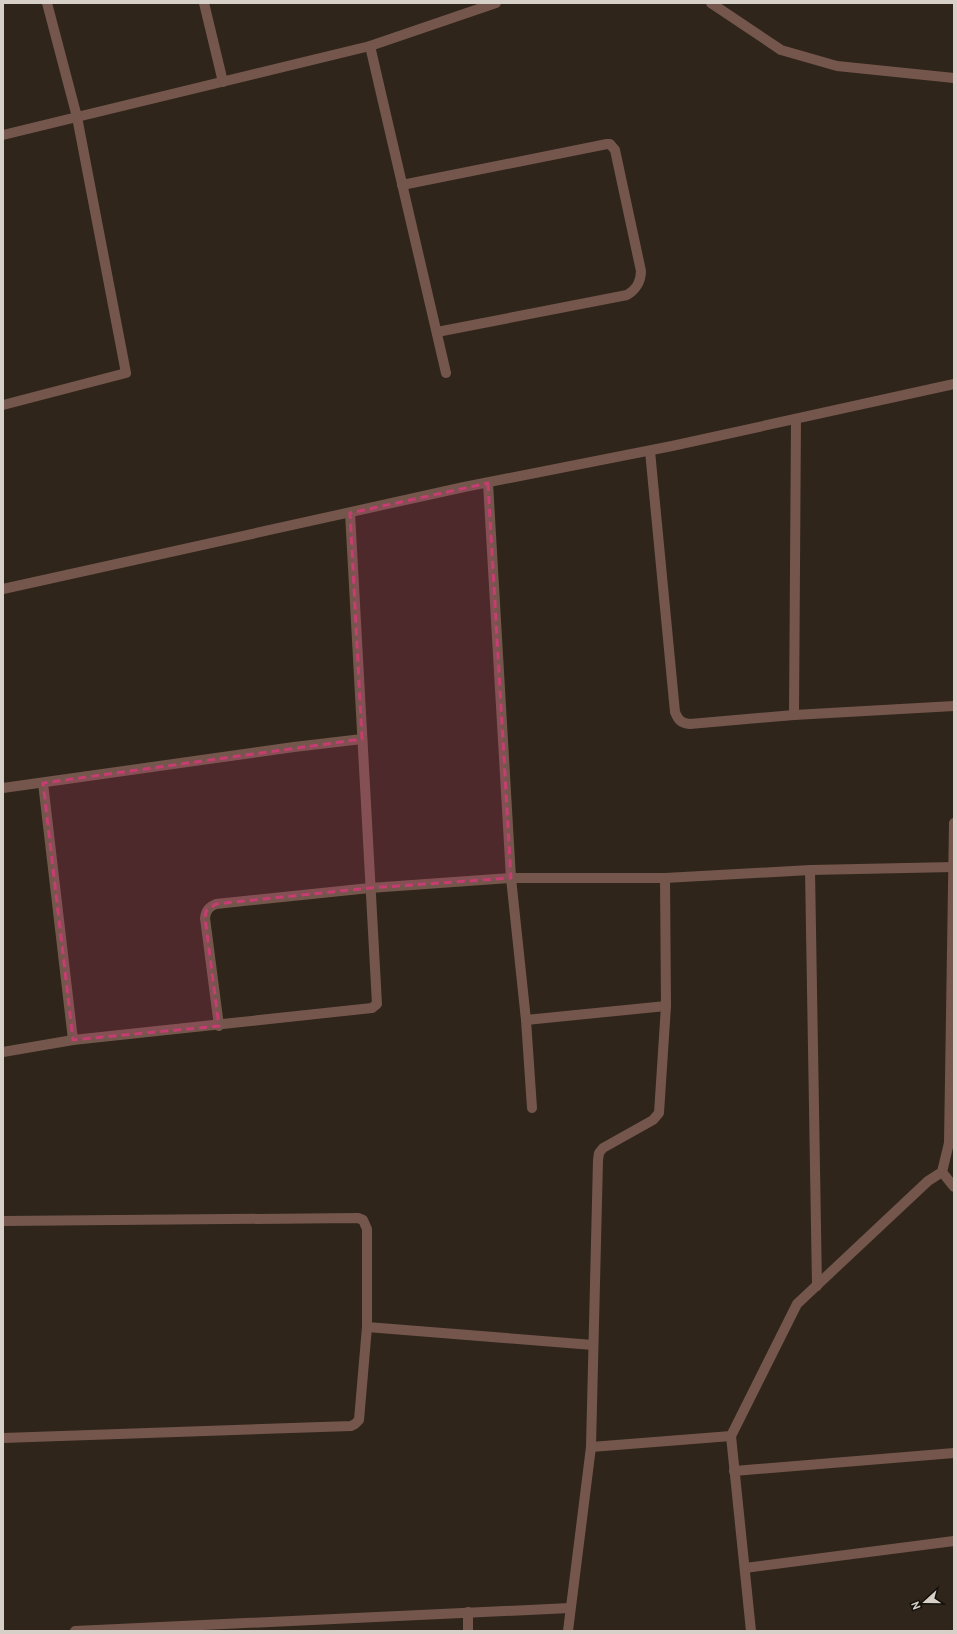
<svg xmlns="http://www.w3.org/2000/svg" width="957" height="1634" font-family="'PT Sans',sans-serif">
	<style>
		.lines { fill: none; stroke-linecap: round; stroke-linejoin: round }
		.minor { stroke: #74564c; stroke-width: 10 }
		.marked { fill: #c63d71; fill-opacity: 0.2; stroke: #c63d71; stroke-width: 3; stroke-dasharray: 8 5; stroke-linejoin: round }
	</style>
	<rect width="100%" height="100%" fill="#2f251a"/>
	<g class="lines">
		<g class="minor">
			<polyline points="47,3 77,117 370,46 496,3"/>
			<polyline points="204,3 223,82"/>
			<polyline points="711,3 781,50 837,66 954,78"/>
			<polyline points="370,46 446,373"/>
			<polyline points="3,135 77,117 126,373 3,405"/>
			<path d="M402,185L607,144H610L615,150L641,271C641,281 636,290 627,295L437,332"/>
			<path d="M650,451L675,712C678,720 681,723 690,724L794,715L954,706"/>
			<polyline points="488,483 511,878 665,878 810,870 954,867"/>
			<polyline points="3,589 464,487 672,446 954,384"/>
			<polyline points="794,715 796,419"/>
			<polyline points="43,783 73,1040"/>
			<polyline points="3,788 294,747 362,739"/>
			<polyline points="810,870 817,1286"/>
			<polyline points="526,1020 666,1006"/>
			<path d="M219,1026L205,918C206,910 209,907 216,904L370,888L511,878L526,1020L532,1108"/>
			<polyline points="3,1052 73,1040 372,1008 377,1004 350,513"/>
			<polyline points="942,1172 954,1187"/>
			<polyline points="3,1221 358,1218 363,1220 367,1229 367,1327 359,1420 355,1424 351,1426 3,1438"/>
			<polyline points="367,1327 593,1345"/>
			<polyline points="591,1447 731,1436"/>
			<polyline points="734,1471 954,1453"/>
			<polyline points="745,1568 954,1541"/>
			<polyline points="468,1612 468,1631"/>
			<polyline points="75,1631 570,1608"/>
			<polyline points="568,1631 591,1447 598,1160 599,1153 603,1148 653,1120 659,1113 666,1006 665,878"/>
			<polyline points="751,1631 731,1436 797,1304 928,1181 942,1172 949,1143 954,823"/>
		</g>
	</g>
	<path class="marked" d="M488,483L511,878L370,888L216,904L206,911L205,918L219,1026L73,1040L43,783L362,739L350,513Z"/>
	<rect width="957" height="1634" fill="none" stroke="#d6d0c9" stroke-width="8"/>
	<g transform="translate(925 1602) rotate(249)" stroke="#130f0a" stroke-width="3" paint-order="stroke">
	<path d="M0-3L7 15L0 10L-7 15Z" fill="#d6d0c9"/>
	<text y="-6" font-size="11" font-weight="bold" text-anchor="middle" fill="#d6d0c9">N</text>
	</g>
</svg>
